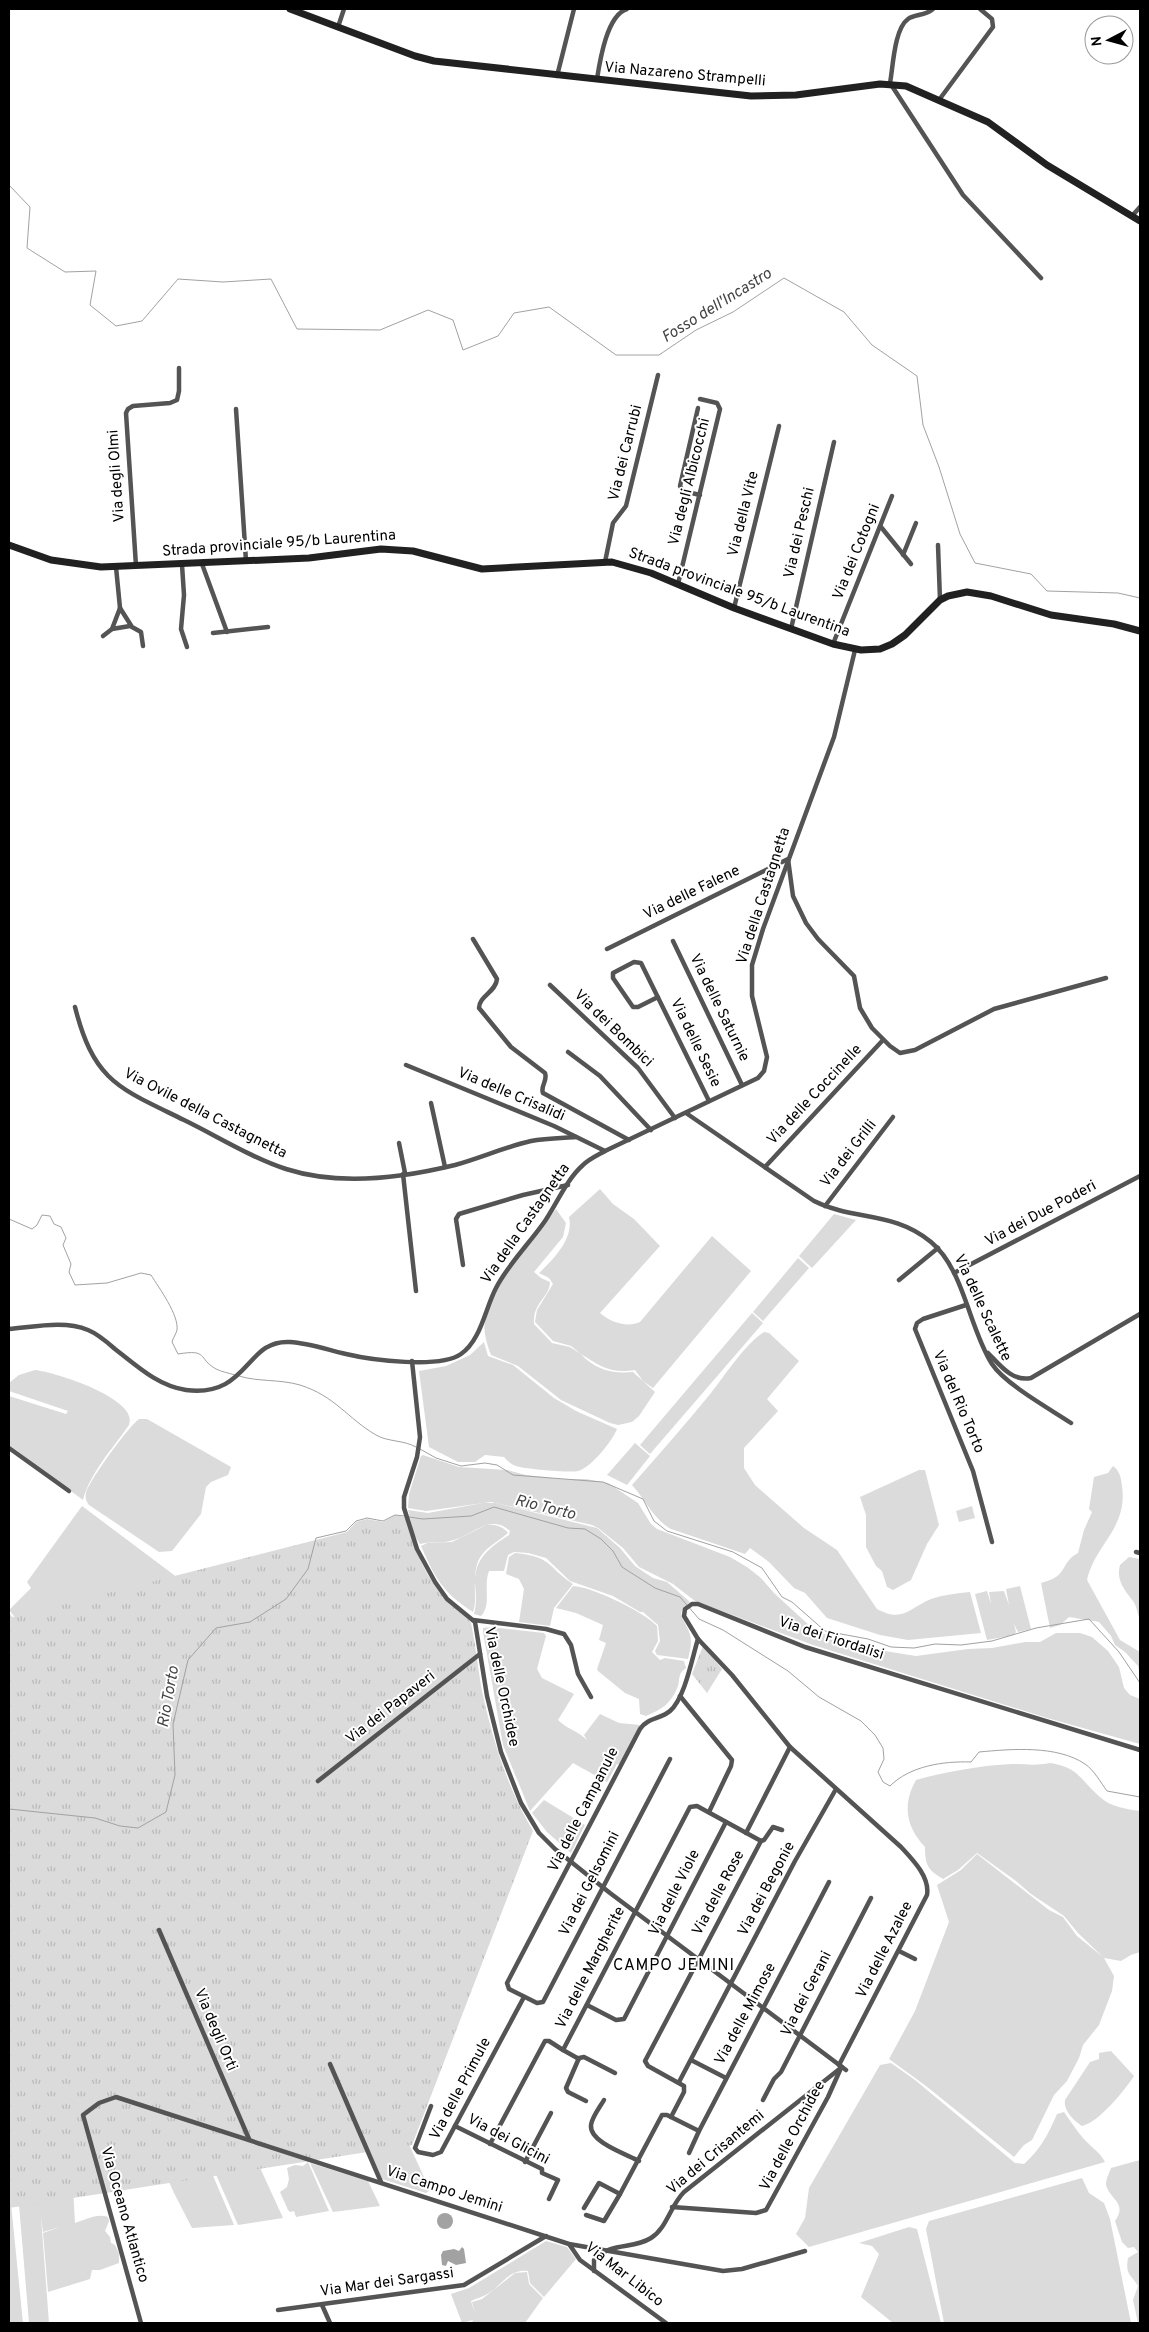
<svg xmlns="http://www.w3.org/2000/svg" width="1149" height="2332" font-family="Overpass,sans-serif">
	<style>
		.grass { fill: #dbdbdb }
		.park { fill: url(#park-tufts) }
		.water { fill: #a2a2a2 }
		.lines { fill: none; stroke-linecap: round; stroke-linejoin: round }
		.stream { stroke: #a2a2a2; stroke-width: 1 }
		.street { stroke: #545454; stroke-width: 4.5 }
		.secondary { stroke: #212121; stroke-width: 7 }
		.labels { text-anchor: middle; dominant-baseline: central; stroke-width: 4; stroke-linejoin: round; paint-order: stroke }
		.street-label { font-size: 15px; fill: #000; stroke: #fff }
		.water-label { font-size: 16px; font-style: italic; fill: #434343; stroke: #fff }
		.neighbourhood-label { font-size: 16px; letter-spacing: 1px; fill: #000; stroke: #fff }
	</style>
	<defs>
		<pattern id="park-tufts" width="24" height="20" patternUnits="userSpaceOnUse" patternTransform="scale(1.25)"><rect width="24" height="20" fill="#dbdbdb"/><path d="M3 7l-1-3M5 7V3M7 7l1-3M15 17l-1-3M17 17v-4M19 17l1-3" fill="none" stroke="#bababa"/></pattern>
	</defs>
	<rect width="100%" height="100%" fill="#fff"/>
	<g class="grass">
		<path d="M600,1189L613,1204L634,1219L660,1246L600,1313C610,1322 627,1328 640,1322L712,1236L751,1271L653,1388L643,1381L635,1370C610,1374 600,1366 581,1354C595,1370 613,1374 633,1372L655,1392L639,1416L632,1422L618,1425L610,1423L561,1400L518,1366L491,1355C487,1344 483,1332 485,1321C491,1284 534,1240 556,1209L566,1223L563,1237L534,1272L541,1278L550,1282C549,1299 533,1301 534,1324L552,1343L570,1347L581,1354L571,1346L553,1341L535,1322L537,1310L553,1284L549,1278L539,1273C554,1259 574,1238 569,1217Z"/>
		<polygon points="834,1214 856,1220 812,1268 799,1256"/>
		<polygon points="798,1258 809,1268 763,1321 753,1312"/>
		<polygon points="752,1313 763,1323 650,1454 640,1445"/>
		<path d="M764,1332L769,1333L799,1361L767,1399L778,1411L744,1448V1468L755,1485L804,1528L837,1550L877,1609C903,1623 909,1608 931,1599C943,1595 957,1593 970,1592L981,1633L908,1640L880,1635L827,1618L805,1593L794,1588L769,1562L750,1548L745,1554L671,1529C654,1520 645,1499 632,1485C659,1454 686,1424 711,1393C726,1374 745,1344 764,1332Z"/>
		<path d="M484,1342L488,1356L513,1365L554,1398L576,1411L617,1429C613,1440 591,1468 578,1471C570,1473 524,1469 516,1466C510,1464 508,1461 504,1457L485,1455L475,1462H458L429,1447L419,1371L446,1366L470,1355Z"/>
		<path d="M35,1370C55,1372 140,1399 129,1425C113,1448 90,1473 83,1500L9,1445V1396L66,1414L68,1411L9,1391V1383L19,1375Z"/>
		<path d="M139,1419H147L231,1467L228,1475L211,1482L206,1487L201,1514L172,1551L159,1552L89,1505C86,1501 85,1498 86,1493C89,1481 128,1427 139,1419Z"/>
		<polygon points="635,1443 650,1456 627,1485 607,1475"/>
		<polygon points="423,1455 459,1467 507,1470 526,1475 561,1479 586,1479 608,1483 638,1503 651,1524 657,1529 730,1557 747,1567 761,1578 774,1593 810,1626 828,1636 856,1643 872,1649 916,1656 968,1649 992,1648 1025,1642 1040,1642 1056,1633 1080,1633 1092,1637 1108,1651 1119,1667 1124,1688 1130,1695 1140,1699 1140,1744 1047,1718 813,1645 695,1601 673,1584 639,1567 623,1548 598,1528 592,1525 491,1502 426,1511 408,1508 409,1494 421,1456"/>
		<path d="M1113,1466C1120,1471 1121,1478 1122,1486C1128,1529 1095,1544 1087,1580L1120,1640L1140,1652V1676L1138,1666L1125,1652L1115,1645L1111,1636L1099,1622L1069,1617L1060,1625L1050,1628L1041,1583C1070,1576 1059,1563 1078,1553L1084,1530L1092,1512L1089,1509L1094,1477L1108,1473Z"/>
		<polygon points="919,1470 925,1470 939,1525 927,1544 911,1580 893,1590 887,1587 882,1571 876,1566 866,1547 866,1515 860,1497"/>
		<path d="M483,1503H496L597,1528L620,1548L635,1566L653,1578L667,1582L690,1602C674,1614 684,1618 689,1632C693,1640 690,1651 688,1659L657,1655L655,1651L660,1641L658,1625L643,1612H640L613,1596L570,1581L546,1558L528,1553L514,1552L508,1555L504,1571H489C483,1586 492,1604 481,1616L474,1614C477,1602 476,1595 475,1583C474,1559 490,1547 509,1535L510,1531C489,1512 472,1537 450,1541C440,1544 430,1541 420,1544L414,1535L408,1510L428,1513Z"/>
		<polygon points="82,1506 182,1581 88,1708 73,1688 71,1691 58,1687 9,1689 9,1613 73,1688 9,1610 31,1588 27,1582"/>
		<polygon points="972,1506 975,1518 959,1522 956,1511"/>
		<path d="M486,1525C494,1524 503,1526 508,1533C489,1549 475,1551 475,1581C474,1592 477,1600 473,1612C443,1593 435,1578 421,1546L427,1543L452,1542Z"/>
		<path d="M515,1553C553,1557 546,1566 573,1584L554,1608L550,1626L519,1622L524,1589L519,1579L506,1574L509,1557Z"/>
		<path d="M1129,1557L1140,1559V1619C1137,1614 1137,1606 1133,1601C1124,1589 1116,1580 1120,1565Z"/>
		<path d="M573,1586C593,1587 644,1612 657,1626L658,1641L652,1652L660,1660L665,1658L684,1661L686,1668C678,1673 680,1678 678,1686C671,1704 662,1709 646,1716L640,1714L639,1699L625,1693L598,1671L597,1669L606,1643L599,1640L603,1625L576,1613L556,1608Z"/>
		<polygon points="1020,1586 1031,1629 1018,1632 1014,1624 1016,1632 1014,1635 987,1640 975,1594 987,1591 991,1604 989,1592 1004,1591 1009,1605 1006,1589"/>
		<path d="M491,1627L544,1633L546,1636L537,1669L542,1678L574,1694L558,1720C567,1729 578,1731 587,1740L584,1735L600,1714L619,1723L640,1725L620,1764H617L607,1782L573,1763L530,1811L503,1745L483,1632V1628Z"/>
		<path d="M1050,1763C1080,1768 1079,1779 1100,1797C1111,1807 1126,1809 1140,1811V1952L1131,1955L1121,1961L1104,1958L1114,1976L1112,1991L1099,2025L1083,2045L1079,2058L1067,2081L1054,2095L1032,2140L1024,2145L1014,2157L926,2086L889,2059L915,2011L949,1922L937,1885L961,1870L977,1854L1049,1910L1063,1917L1077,1936L1103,1957L1078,1933L1064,1916L1031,1894L1016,1881L977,1853L958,1870L943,1879C928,1870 925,1865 925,1847C906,1827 902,1805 916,1780C944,1772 983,1765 1012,1764C1025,1764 1036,1766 1050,1763Z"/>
		<polygon points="544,1800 585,1825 571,1853 547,1832 532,1813"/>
		<path d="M9,1943L73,2187L75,2223C85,2220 97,2213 108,2217L109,2221L105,2231L110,2237L111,2243L115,2245L119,2254V2263L100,2270H92L90,2279L48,2292L43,2233L60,2227L43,2232L41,2217L49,2323H29L12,2122Z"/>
		<polygon points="308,2007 370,2060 430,2190 426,2193 382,2179"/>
		<path d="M1111,2051L1134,2076C1125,2090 1098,2123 1082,2126C1074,2121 1063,2110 1065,2100L1090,2062L1099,2059V2053Z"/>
		<path d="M891,2063L915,2080L1015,2163L1024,2164C1040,2150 1049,2133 1057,2114L1064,2112C1072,2123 1079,2135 1089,2144C1095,2150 1101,2154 1105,2162L809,2247L796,2234L805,2218L809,2188L880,2065Z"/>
		<polygon points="135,2105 191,2124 234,2225 192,2228 174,2193"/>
		<polygon points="194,2124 257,2161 283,2218 238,2225"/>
		<path d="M1140,2160V2323H1138L1133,2300L1138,2286C1131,2274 1125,2275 1128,2258L1138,2252L1134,2247L1128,2248L1122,2242L1115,2221C1127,2204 1112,2200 1107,2188C1104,2182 1109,2174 1111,2168Z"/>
		<polygon points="308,2162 329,2211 296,2217 294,2211 290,2212 288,2210 280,2192 287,2187 289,2179 287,2168 295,2165 303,2166"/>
		<polygon points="310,2163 368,2181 380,2206 333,2212"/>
		<polygon points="1082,2178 1089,2193 1104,2203 1110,2219 1131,2323 944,2323 926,2229 929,2221"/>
		<polygon points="9,2184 23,2323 9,2323"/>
		<polygon points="909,2227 917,2229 941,2323 893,2323 861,2297 879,2254 872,2246 859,2243"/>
		<path d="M546,2241L567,2247L576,2259L544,2297L530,2283L528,2271C509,2269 503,2284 489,2293C483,2297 477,2298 471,2301L475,2314L472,2302L482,2299L515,2273L527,2272L529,2284L543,2298L525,2323H470L472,2322L473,2320L462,2323L451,2294L469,2288Z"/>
	</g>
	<g class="park">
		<path d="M395,1515L405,1517C414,1547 425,1577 446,1600C453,1609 465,1614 471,1623C476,1646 478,1669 482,1691C493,1741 507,1787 533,1831L412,2145L9,2208V1618L347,1532L356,1522L367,1519L383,1522Z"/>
		<polygon points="703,1646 722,1669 707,1693 692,1674"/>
	</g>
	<g class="water">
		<circle cx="445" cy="2221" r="8"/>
		<polygon points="462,2247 464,2249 466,2263 456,2265 448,2261 446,2266 442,2265 441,2255 443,2251 454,2249 459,2251"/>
	</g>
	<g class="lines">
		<g class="stream">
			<polyline points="9,185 30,207 27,248 65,272 96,271 90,305 116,326 142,321 178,279 223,282 271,279 297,329 380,330 428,310 453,320 463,350 498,336 514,313 549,307 616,355 659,355 696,330 733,312 784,278 844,312 872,345 917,376 923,425 939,467 960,534 975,563 1031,574 1047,591 1118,593 1140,598"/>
			<path d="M9,1219L32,1229L37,1225L42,1215L50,1216L54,1224L61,1227L66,1238L63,1245L71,1264L69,1272L75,1285L107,1283L141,1273L151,1275C159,1288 179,1315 177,1330C176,1334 173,1338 172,1342L178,1354C209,1349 197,1358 216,1369C222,1372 229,1373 235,1375"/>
			<path d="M239,1376C258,1382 279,1379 300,1385C335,1396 347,1418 376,1435C388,1442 404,1440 416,1447"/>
			<polyline points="420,1449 436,1458 461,1466 485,1463 497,1465 513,1475 603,1482 643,1499 654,1521 667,1531 733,1552 762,1568 782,1597 792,1602 825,1631 868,1639 891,1647 914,1648 935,1644 961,1645 992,1641 1036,1628 1089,1619 1119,1652 1140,1683"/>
			<path d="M409,1517L423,1519L471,1516L494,1507L568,1528L585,1529L601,1539L613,1551L622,1567L655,1588L680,1597L699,1619L723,1630L788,1671L819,1697L861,1721L875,1735L883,1748L884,1759L878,1772L883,1782L890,1786C910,1766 943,1761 971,1762L979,1752C1011,1749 1057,1745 1085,1764C1094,1770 1101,1783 1107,1791L1140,1797"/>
			<polyline points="9,1809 95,1818 120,1826 138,1828 166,1812 175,1775 173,1724 188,1660 216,1628 250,1622 286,1599 308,1569 316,1538 346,1531 356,1521 367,1518 383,1521 395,1515 405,1516"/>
		</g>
		<g class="street">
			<path d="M933,9C925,16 915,14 908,19C894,29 893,68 890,83L963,195L1041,278"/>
			<polyline points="338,27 344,9"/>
			<polyline points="557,76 574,9"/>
			<path d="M597,79C600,60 607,15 627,9"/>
			<polyline points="939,100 993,27 992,19 980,9"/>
			<polyline points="1132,216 1140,207"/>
			<polyline points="698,408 680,486 683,491 700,495"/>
			<polyline points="236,409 246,561"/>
			<polyline points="881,527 911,564"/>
			<polyline points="938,545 940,600"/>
			<polyline points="903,555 916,523"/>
			<polyline points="605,562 613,523 626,506 658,375"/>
			<polyline points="202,564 227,632"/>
			<polyline points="182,565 184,595 181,629 187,647"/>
			<polyline points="136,566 126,413 128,409 133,406 170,403 177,400 179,391 179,368"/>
			<polyline points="116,567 120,608"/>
			<polyline points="678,584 720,409 717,403 700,399"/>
			<polyline points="734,608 779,426"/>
			<polyline points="112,629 130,626"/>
			<polyline points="791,629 834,442"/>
			<polyline points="213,633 268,627"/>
			<polyline points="103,636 112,629 120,608 132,627 141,632 143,646"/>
			<polyline points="833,644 892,496"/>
			<path d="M473,939L497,979C496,992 479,996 479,1008L511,1047L545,1073C548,1081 540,1086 543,1093L629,1140"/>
			<polyline points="673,941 742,1085"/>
			<polyline points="607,949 788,859 793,896 806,923 818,939 854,976 860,1008 872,1028 890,1046 900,1053 915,1050 994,1009 1106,978"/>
			<polyline points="550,985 638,1068 675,1118"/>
			<polyline points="658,997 638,1007 633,1007 613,978 613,973 634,962 641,963 709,1101"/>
			<path d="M75,1007C94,1082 119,1088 184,1120C217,1136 252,1158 286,1169C339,1186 402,1178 455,1165C480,1158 505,1147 531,1141C545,1138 561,1138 576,1137"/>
			<polyline points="568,1052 600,1076 651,1130"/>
			<polyline points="406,1065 554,1126 605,1151"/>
			<polyline points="431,1103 445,1167"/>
			<path d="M686,1113L814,1201C854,1221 894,1211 931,1242C964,1269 969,1328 992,1364C1005,1384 1050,1409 1071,1423"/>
			<polyline points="399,1143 405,1173"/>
			<polyline points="765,1167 883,1040"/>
			<polyline points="403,1174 416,1291"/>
			<polyline points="825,1206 893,1117"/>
			<polyline points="463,1265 456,1219 459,1214 523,1195 568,1185"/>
			<polyline points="954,1273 1140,1176"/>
			<polyline points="899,1280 938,1248"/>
			<polyline points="966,1305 923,1319 917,1323 915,1329 973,1471 992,1542"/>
			<path d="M9,1329C34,1327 64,1320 88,1330C98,1334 107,1342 115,1349C137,1366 158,1386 186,1390C249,1398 245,1339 290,1342C309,1343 328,1350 346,1354C371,1360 440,1369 461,1354C481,1340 485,1309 496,1288C509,1263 529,1244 545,1221C557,1203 567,1179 583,1165C589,1159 598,1155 605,1151L758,1078L764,1071L767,1057L752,996V965L763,929L834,737L855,650"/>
			<path d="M988,1353C1000,1365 1012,1382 1031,1378L1140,1314"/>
			<polyline points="412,1361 420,1437 417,1457 404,1497 404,1508 417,1549 435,1582 447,1599 475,1622 487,1696 501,1752 521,1803 539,1833 555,1849 610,1893 846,2070"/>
			<polyline points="9,1448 69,1491"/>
			<polyline points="1136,1552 1140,1553"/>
			<polyline points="473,1620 546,1629 564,1634 571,1645 578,1674 591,1697"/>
			<polyline points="680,1696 732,1760 731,1766 709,1812"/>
			<path d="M670,1759L543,2002L537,2003L509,1989L507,1983L640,1729C647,1718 661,1719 670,1711C685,1698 692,1658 698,1639"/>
			<polyline points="318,1781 480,1654"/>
			<polyline points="746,1833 790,1747"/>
			<polyline points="159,1930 249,2139"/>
			<polyline points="899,1951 915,1959"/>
			<polyline points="587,2005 616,2020 624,2019 726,1822"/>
			<polyline points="563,2050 579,2059"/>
			<polyline points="691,2060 726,2078"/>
			<polyline points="330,2064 381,2182"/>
			<path d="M839,2065L927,1895C930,1877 913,1860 901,1847L790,1747L732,1675L698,1639L684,1616L685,1609L692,1604H698L805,1647L1140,1750"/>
			<polyline points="679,2082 795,1861 836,1789"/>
			<path d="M604,2100C600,2107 592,2117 591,2125C589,2142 626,2154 639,2161"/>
			<polyline points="763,2100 774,2079 781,2072 871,1898"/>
			<polyline points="586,2101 568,2092 566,2088 579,2058 584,2057 615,2073"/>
			<polyline points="431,2106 415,2148 418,2152 433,2155 441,2152 524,1997"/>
			<polyline points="671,2117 684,2092 684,2086 648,2066 645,2061 761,1841 764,1840 773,1827 782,1830"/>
			<polyline points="455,2126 542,2169 542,2173 558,2180 549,2199"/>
			<polyline points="490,2144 545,2041 549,2041 563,2050 690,1807 697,1806 761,1841"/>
			<polyline points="689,2153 699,2131"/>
			<polyline points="525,2162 551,2113"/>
			<polyline points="672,2207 756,2213 766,2210 828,2097 841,2068"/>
			<polyline points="584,2208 599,2183 620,2194 662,2115 667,2115 699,2131 829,1882"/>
			<polyline points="586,2215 604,2221 620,2194"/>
			<polyline points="569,2244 580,2260 666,2323"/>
			<path d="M594,2271V2260C612,2241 632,2250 651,2238C667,2228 670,2206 684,2192L842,2067"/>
			<polyline points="322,2305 330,2323"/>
			<polyline points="278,2310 464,2285 546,2236"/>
			<polyline points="141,2323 83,2115 99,2103 116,2097 569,2244 723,2271 742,2269 805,2251"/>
		</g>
		<g class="secondary">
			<polyline points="290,9 415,56 434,61 751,96 796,95 880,84 906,86 988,122 1047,165 1140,221"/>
			<polyline points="9,545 51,560 101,567 309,558 381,549 413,551 482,569 612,562 651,573 734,608 833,644 861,650 880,649 892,644 905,635 940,600 948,596 967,592 991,596 1051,615 1114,624 1140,631"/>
		</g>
	</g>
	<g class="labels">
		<g class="street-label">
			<text transform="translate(685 75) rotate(5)">Via Nazareno Strampelli</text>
			<text transform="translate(626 453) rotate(-76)">Via dei Carrubi</text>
			<text transform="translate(117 476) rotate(-94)">Via degli Olmi</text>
			<text transform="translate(690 482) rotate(-76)">Via degli Albicocchi</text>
			<text transform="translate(744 514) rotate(-76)">Via della Vite</text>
			<text transform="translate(800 533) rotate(-77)">Via dei Peschi</text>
			<text transform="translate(279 544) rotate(-4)">Strada provinciale 95/b Laurentina</text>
			<text transform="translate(857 552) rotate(-68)">Via dei Cotogni</text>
			<text transform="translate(739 593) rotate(20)">Strada provinciale 95/b Laurentina</text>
			<text transform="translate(692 893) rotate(-26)">Via delle Falene</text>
			<text transform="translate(764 896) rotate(-72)">Via della Castagnetta</text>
			<text transform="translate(719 1008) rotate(64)">Via delle Saturnie</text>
			<text transform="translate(613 1029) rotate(44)">Via dei Bombici</text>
			<text transform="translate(695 1043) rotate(64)">Via delle Sesie</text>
			<text transform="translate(511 1095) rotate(23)">Via delle Crisalidi</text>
			<text transform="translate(815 1095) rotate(-47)">Via delle Coccinelle</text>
			<text transform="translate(205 1114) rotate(27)">Via Ovile della Castagnetta</text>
			<text transform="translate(849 1154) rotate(-52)">Via dei Grilli</text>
			<text transform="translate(1041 1214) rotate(-28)">Via dei Due Poderi</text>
			<text transform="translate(526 1224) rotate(-55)">Via della Castagnetta</text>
			<text transform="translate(982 1308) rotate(65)">Via delle Scalette</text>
			<text transform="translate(958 1402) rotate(67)">Via del Rio Torto</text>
			<text transform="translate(831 1639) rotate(18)">Via dei Fiordalisi</text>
			<text transform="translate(501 1687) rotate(78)">Via delle Orchidee</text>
			<text transform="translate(391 1708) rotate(-38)">Via dei Papaveri</text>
			<text transform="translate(584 1810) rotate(-63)">Via delle Campanule</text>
			<text transform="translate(590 1884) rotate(-63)">Via dei Gelsomini</text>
			<text transform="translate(767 1889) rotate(-62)">Via dei Begonie</text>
			<text transform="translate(675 1893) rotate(-63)">Via delle Viole</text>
			<text transform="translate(719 1893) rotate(-62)">Via delle Rose</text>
			<text transform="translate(885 1950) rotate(-63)">Via delle Azalee</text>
			<text transform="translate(591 1968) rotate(-63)">Via delle Margherite</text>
			<text transform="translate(807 1994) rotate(-63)">Via dei Gerani</text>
			<text transform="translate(746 2014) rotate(-62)">Via delle Mimose</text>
			<text transform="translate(215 2030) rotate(67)">Via degli Orti</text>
			<text transform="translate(461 2089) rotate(-62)">Via delle Primule</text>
			<text transform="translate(793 2136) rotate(-62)">Via delle Orchidee</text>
			<text transform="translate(508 2140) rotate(28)">Via dei Glicini</text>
			<text transform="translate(716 2153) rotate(-40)">Via dei Crisantemi</text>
			<text transform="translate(444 2190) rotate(18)">Via Campo Jemini</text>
			<text transform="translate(124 2215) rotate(74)">Via Oceano Atlantico</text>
			<text transform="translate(624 2275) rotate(38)">Via Mar Libico</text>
			<text transform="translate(387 2283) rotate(-8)">Via Mar dei Sargassi</text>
		</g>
		<g class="water-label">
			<text transform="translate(717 306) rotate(-32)">Fosso dell'Incastro</text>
			<text transform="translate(545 1508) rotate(14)">Rio Torto</text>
			<text transform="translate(169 1697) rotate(-80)">Rio Torto</text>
		</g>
		<g class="neighbourhood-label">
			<text x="674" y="1966">CAMPO JEMINI</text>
		</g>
	</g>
	<rect width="1149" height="2332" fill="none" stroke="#000000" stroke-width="20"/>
	<g transform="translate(1109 40) rotate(264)"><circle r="24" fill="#ffffff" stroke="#999999"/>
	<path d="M0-4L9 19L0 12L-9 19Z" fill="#000000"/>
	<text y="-8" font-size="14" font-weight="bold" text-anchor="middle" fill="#000000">N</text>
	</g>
</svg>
